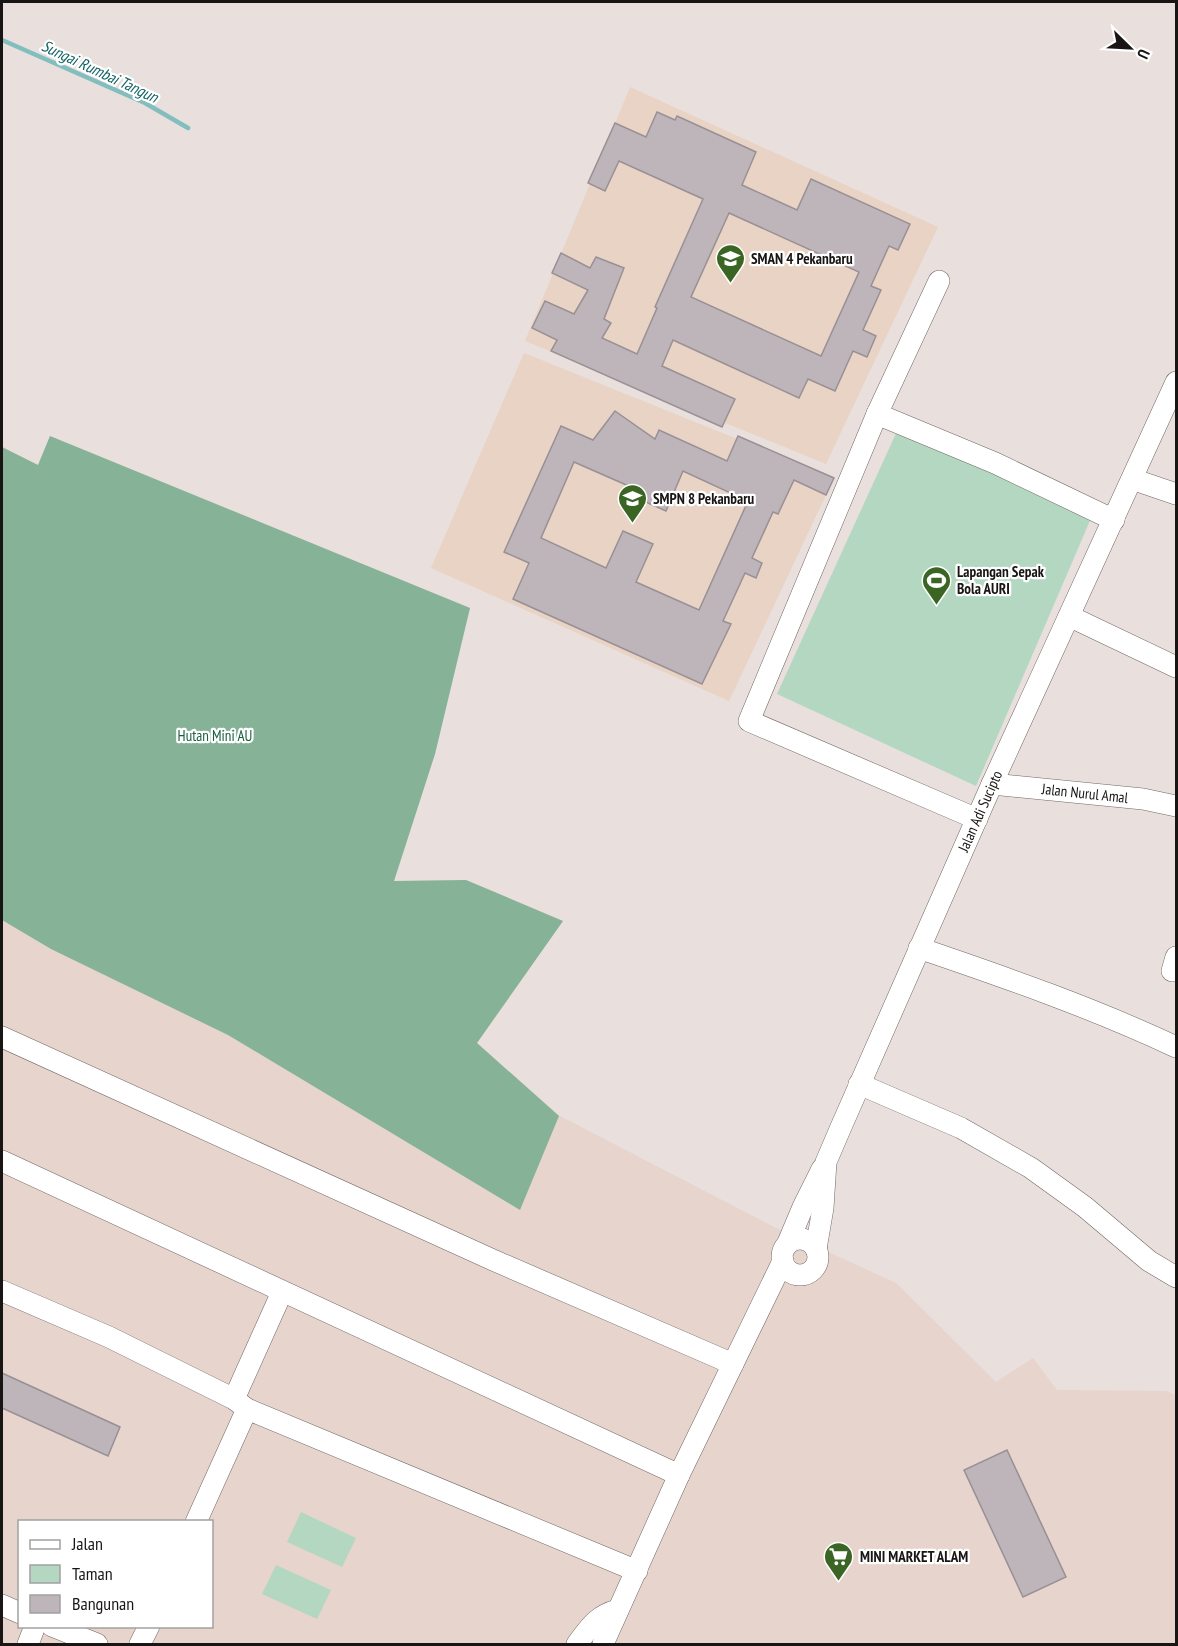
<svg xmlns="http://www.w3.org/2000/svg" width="1178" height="1646" font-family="'PT Sans Narrow',sans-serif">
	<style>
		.built { fill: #e6d4cd; fill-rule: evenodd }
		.education { fill: #e8d3c5 }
		.green { fill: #b4d7c2 }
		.forest { fill: #86b298 }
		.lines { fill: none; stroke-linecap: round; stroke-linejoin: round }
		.stream { stroke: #83bebe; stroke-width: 4.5 }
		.building { fill: #bdb5ba; stroke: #999095; stroke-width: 1.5; fill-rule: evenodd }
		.minor-casing { stroke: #706865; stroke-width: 22 }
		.minor { stroke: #fff; stroke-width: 21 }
		.labels { text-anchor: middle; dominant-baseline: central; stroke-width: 4.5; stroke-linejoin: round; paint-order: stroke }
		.poi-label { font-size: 15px; font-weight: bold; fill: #181514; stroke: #fff; text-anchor: start }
		.park-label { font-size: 15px; fill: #17613f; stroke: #fff }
		.street-label { font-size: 15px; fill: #181514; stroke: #fff }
		.water-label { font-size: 16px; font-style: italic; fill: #126364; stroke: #fff }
	</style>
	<rect width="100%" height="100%" fill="#e9dfdc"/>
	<path class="built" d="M50,436L470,608L435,754L394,881L466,880L563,921L477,1043L560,1116L778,1229L896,1283L996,1382L1033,1358L1057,1390L1167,1391L1176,1396V1644H2V447L38,465ZM20,1522H212V1626H20Z"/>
	<g class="education">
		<polygon points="630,87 938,227 826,464 525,341"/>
		<polygon points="524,353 834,478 729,701 431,568"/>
	</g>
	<g class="green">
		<polygon points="898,429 1092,516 976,786 777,694"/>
		<polygon points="301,1512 356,1538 342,1567 287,1542"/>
		<polygon points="276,1565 331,1590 317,1619 262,1594"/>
	</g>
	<polygon class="forest" points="50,436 470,608 435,754 394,881 466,880 563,921 477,1043 559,1116 520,1210 228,1035 51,949 2,920 2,447 38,465"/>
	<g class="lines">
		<polyline class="stream" points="2,40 145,103 188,128"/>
	</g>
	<g class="building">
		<path d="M657,112L675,120L677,116L756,152L742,185L797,210L811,179L910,224L898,250L889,246L871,286L881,290L863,330L876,336L867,357L853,351L835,391L808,379L799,398L673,340L662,366L735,399L722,427L551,351L557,340L532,328L545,301L574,314L588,290L552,273L561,253L590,268L596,257L624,268L604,319L611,323L602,338L637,354L657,308L655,307L703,199L619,161L605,191L588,183L615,123L646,137ZM729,213L859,272L821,356L691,297Z"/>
		<path d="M615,411L655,439L659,430L727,461L738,436L834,478L826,495L794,480L778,514L773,512L752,558L762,563L756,578L745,573L723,621L731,624L702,684L513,599L529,563L504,552L561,426L593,440ZM574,462L640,491L637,498L666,511L683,471L748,501L699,610L636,582L653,544L623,531L606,568L541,538Z"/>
		<polygon points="2,1373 120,1427 108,1456 2,1408"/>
		<polygon points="1007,1450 1066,1577 1023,1597 964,1470"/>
	</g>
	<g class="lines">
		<defs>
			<g id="minor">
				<polyline points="939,281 877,414 749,721 977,819"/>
				<polyline points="877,414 995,463 1114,520"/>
				<polyline points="1132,479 1176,494"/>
				<polyline points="1069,616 1176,667"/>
				<polyline points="992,784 1143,799 1176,806"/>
				<path d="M919,948C1007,978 1093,1008 1176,1047"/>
				<polyline points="1172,971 1176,957"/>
				<polyline points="2,1037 493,1260 733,1364"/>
				<polyline points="859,1084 961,1128 1031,1168 1085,1207 1149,1261 1176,1277"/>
				<polyline points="2,1161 679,1475"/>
				<circle cx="800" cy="1257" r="18"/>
				<polyline points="787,1245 803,1207 822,1169"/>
				<polyline points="816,1249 823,1208 826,1162 841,1127 992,784 1176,382"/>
				<polyline points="2,1291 109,1337 234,1399 247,1409 637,1571"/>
				<polyline points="234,1399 282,1292"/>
				<polyline points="196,1522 247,1409"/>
				<polyline points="2,1605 20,1613"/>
				<polyline points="52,1626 97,1644"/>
				<polyline points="28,1644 35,1626"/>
				<polyline points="140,1644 149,1626"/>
				<path d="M577,1644C589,1628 597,1615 618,1610"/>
				<polyline points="603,1644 679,1475 783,1261"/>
			</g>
		</defs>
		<use href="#minor" class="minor-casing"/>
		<use href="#minor" class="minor"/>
	</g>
	<defs>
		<symbol id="school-pin" viewBox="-11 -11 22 30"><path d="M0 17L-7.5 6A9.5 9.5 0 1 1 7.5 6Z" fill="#3a6523" stroke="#fff"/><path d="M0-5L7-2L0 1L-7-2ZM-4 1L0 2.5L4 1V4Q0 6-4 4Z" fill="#fff"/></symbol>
		<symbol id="stadium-pin" viewBox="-11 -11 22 30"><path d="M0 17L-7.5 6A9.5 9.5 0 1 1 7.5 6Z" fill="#3a6523" stroke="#fff"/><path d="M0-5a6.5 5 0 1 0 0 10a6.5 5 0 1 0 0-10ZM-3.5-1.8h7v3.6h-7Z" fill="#fff"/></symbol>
		<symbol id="supermarket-pin" viewBox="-11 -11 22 30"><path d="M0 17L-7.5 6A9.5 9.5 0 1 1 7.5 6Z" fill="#3a6523" stroke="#fff"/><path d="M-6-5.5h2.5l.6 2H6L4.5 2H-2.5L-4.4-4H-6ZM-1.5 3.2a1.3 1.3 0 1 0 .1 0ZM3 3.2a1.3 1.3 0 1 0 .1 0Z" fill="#fff"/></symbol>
	</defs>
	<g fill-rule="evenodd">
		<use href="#school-pin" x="714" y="242" width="33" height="45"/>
		<use href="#school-pin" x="616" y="482" width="33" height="45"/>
		<use href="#stadium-pin" x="920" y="564" width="33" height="45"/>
		<use href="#supermarket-pin" x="822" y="1540" width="33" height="45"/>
	</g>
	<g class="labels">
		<g class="poi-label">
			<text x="751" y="258">SMAN 4 Pekanbaru</text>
			<text x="653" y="498">SMPN 8 Pekanbaru</text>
			<text x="957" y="571">Lapangan Sepak<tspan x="957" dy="17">Bola AURI</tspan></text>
			<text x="860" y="1556">MINI MARKET ALAM</text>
		</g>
		<g class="park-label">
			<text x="215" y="735">Hutan Mini AU</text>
		</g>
		<g class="street-label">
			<text transform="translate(1085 793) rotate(6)">Jalan Nurul Amal</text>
			<text transform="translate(980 811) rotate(-66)">Jalan Adi Sucipto</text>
		</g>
		<g class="water-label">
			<text transform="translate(100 71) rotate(25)">Sungai Rumbai Tangun</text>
		</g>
	</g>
	<rect width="1178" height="1646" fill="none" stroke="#181514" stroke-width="6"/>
	<rect x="18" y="1520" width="195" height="108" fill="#ffffff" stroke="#a3a1a1" stroke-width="1.5"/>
	<rect x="30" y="1540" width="30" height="9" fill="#ffffff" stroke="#a3a1a1" stroke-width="1.5"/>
	<text x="72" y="1550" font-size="18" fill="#181514">Jalan</text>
	<rect x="30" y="1565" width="30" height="18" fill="#b4d7c2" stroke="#a3a1a1" stroke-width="1.5"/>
	<text x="72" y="1580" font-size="18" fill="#181514">Taman</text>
	<rect x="30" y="1595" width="30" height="18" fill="#bdb5ba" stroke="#a3a1a1" stroke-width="1.5"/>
	<text x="72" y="1610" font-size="18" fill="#181514">Bangunan</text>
	<g transform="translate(1130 48) rotate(114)" stroke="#ffffff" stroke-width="4.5" paint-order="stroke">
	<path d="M0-4.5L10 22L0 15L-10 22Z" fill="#181514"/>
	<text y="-9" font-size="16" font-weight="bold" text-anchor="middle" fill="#181514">U</text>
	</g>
</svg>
